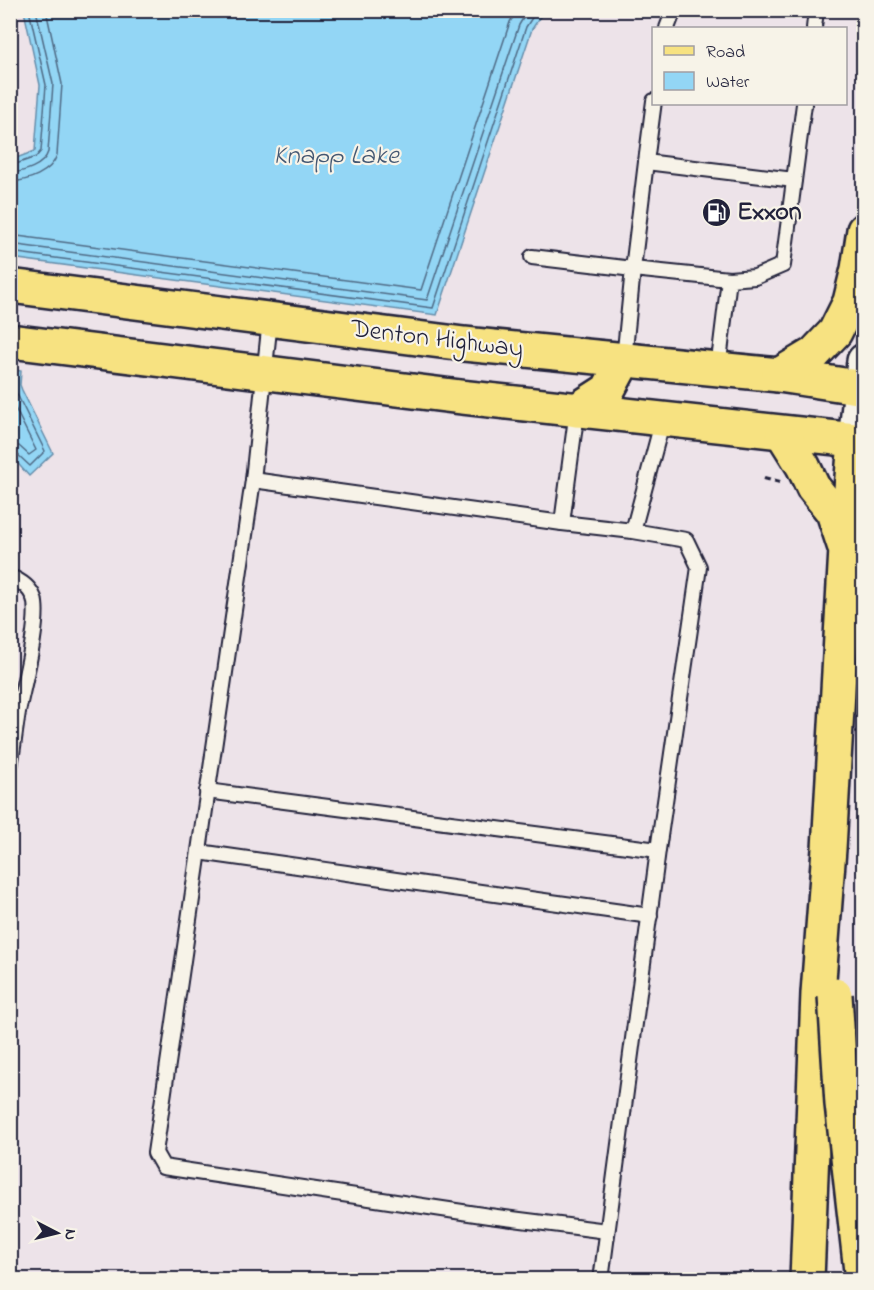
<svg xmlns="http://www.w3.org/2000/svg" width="874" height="1290" font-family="'Indie Flower',sans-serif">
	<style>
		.water { fill: #93d6f5; stroke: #668eab; stroke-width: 1.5 }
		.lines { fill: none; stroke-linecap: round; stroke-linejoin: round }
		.shore { stroke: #4f6a85; stroke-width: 1.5 }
		.lane-casing { stroke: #22223b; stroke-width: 18 }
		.secondary-casing { stroke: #22223b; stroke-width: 38 }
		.primary-casing { stroke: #22223b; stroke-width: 38 }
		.highway-casing { stroke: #22223b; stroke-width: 38 }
		.path { stroke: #22223b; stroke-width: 4; stroke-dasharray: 6 4.5; stroke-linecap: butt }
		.lane { stroke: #f7f3e8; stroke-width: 14 }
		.secondary { stroke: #f7f3e8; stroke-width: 33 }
		.primary { stroke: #f7e281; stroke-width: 33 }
		.highway { stroke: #f7e281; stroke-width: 33 }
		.highway-bridge-casing { stroke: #22223b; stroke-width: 38; stroke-linecap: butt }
		.highway-bridge { stroke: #f7e281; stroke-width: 33 }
		.labels { text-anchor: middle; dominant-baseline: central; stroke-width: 4.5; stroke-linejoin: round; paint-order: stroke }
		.poi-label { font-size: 26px; font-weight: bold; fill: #22223b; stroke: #f7f3e8; text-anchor: start }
		.street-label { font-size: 26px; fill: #22223b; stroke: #f7f3e8 }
		.water-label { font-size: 27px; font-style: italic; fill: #445873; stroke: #f7f3e8 }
	</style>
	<rect width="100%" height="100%" fill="#ede3e9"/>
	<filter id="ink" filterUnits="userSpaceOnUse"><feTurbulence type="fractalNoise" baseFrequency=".0167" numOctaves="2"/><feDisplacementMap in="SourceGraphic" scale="12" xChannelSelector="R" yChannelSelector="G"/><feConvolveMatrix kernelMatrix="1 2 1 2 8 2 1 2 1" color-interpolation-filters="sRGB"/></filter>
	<g filter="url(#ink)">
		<g class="water">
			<polygon points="24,11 24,10 544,11 532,29 437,315 11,258 11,160 35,151 40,85"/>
			<polygon points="11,369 21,371 20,385 22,390 53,453 29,476 11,456"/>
		</g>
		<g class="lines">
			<g class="shore">
				<polyline points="10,166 36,157 41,151 46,85 29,10"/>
				<path d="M10,173C24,172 44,166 48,152L53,84L36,10"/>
				<path d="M10,182C28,181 51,173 57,155L62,84L46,10"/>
				<polyline points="10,235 421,290 510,22 517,10"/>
				<polyline points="10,244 427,300 519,25 528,10"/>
				<polyline points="10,252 433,308 526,27 537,10"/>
				<polyline points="10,375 14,377 16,392 45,451 30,466 16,453 10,452"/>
				<polyline points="10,398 36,450 29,455 19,446 10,444"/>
			</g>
			<defs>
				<g id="lane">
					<polyline points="667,28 674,10"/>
					<polyline points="814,28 816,10"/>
					<polyline points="654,101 646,162 794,180"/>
					<polyline points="532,257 633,269 646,162"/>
					<polyline points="270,320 253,480 155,1153 163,1167 489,1216 607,1231"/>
					<polyline points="624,360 633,269 729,279"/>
					<polyline points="718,369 729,279 755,277 783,265 804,104"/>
					<polyline points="253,480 562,523 633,531 686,540 699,567 658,850 601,1280"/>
					<polyline points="562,523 577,410"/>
					<polyline points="633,531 663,419"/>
					<path d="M10,577C21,581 30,588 34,598C41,620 23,686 18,712C15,730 13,749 10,767"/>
					<polyline points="207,791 658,850"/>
					<polyline points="199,852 650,916"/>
				</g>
				<polyline id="secondary" points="855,441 864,361"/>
				<g id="primary">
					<polyline points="10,286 464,344 779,375 864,388"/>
					<polyline points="10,341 461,397 864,441"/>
					<polyline points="779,375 814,354 835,332 850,302 858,269 864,230"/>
					<polyline points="577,410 608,390 624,360"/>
				</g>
				<g id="highway">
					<polyline points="783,434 803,466 813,487 833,512 844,545"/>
					<polyline points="807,1280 818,993 829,849 846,549 855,441"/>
				</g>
			</defs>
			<use href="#lane" class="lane-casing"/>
			<use href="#secondary" class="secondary-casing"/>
			<use href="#primary" class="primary-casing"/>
			<use href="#highway" class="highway-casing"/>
			<polyline class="path" points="764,478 780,482"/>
			<use href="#lane" class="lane"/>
			<use href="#secondary" class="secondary"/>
			<use href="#primary" class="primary"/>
			<use href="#highway" class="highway"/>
			<defs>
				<polyline id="highway-bridge" points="835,995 842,1104 862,1280"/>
			</defs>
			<use href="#highway-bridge" class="highway-bridge-casing"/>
			<use href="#highway-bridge" class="highway-bridge"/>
		</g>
	</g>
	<defs>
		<symbol id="fuel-disc" viewBox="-11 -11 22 22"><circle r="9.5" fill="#22223b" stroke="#f7f3e8"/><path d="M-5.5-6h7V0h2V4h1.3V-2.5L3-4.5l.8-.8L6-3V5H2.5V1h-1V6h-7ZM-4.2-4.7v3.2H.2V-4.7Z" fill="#fff"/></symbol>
	</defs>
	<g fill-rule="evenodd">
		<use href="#fuel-disc" x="700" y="196" width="33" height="33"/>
	</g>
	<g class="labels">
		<g class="poi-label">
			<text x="737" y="213">Exxon</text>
		</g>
		<g class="street-label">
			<text transform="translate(437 340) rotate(7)">Denton Highway</text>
		</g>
		<g class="water-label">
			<text x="336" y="156">Knapp Lake</text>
		</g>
	</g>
	<rect width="874" height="1290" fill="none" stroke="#f7f3e8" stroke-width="36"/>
	<rect x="18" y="18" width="838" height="1254" fill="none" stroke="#22223b" stroke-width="2" filter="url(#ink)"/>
	<rect x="652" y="27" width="195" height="78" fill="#f7f3e8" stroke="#a29fa3" stroke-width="1.5"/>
	<rect x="664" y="46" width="30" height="9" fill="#f7e281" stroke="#a29fa3" stroke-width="1.5"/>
	<text x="706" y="57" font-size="18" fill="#22223b">Road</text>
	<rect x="664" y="72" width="30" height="18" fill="#93d6f5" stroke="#a29fa3" stroke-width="1.5"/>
	<text x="706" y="87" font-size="18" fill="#22223b">Water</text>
	<g transform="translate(57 1233) rotate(97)" stroke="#f7f3e8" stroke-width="4.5" paint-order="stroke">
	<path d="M0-4.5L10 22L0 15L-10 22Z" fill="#22223b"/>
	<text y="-9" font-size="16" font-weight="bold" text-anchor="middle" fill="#22223b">N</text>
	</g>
</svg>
